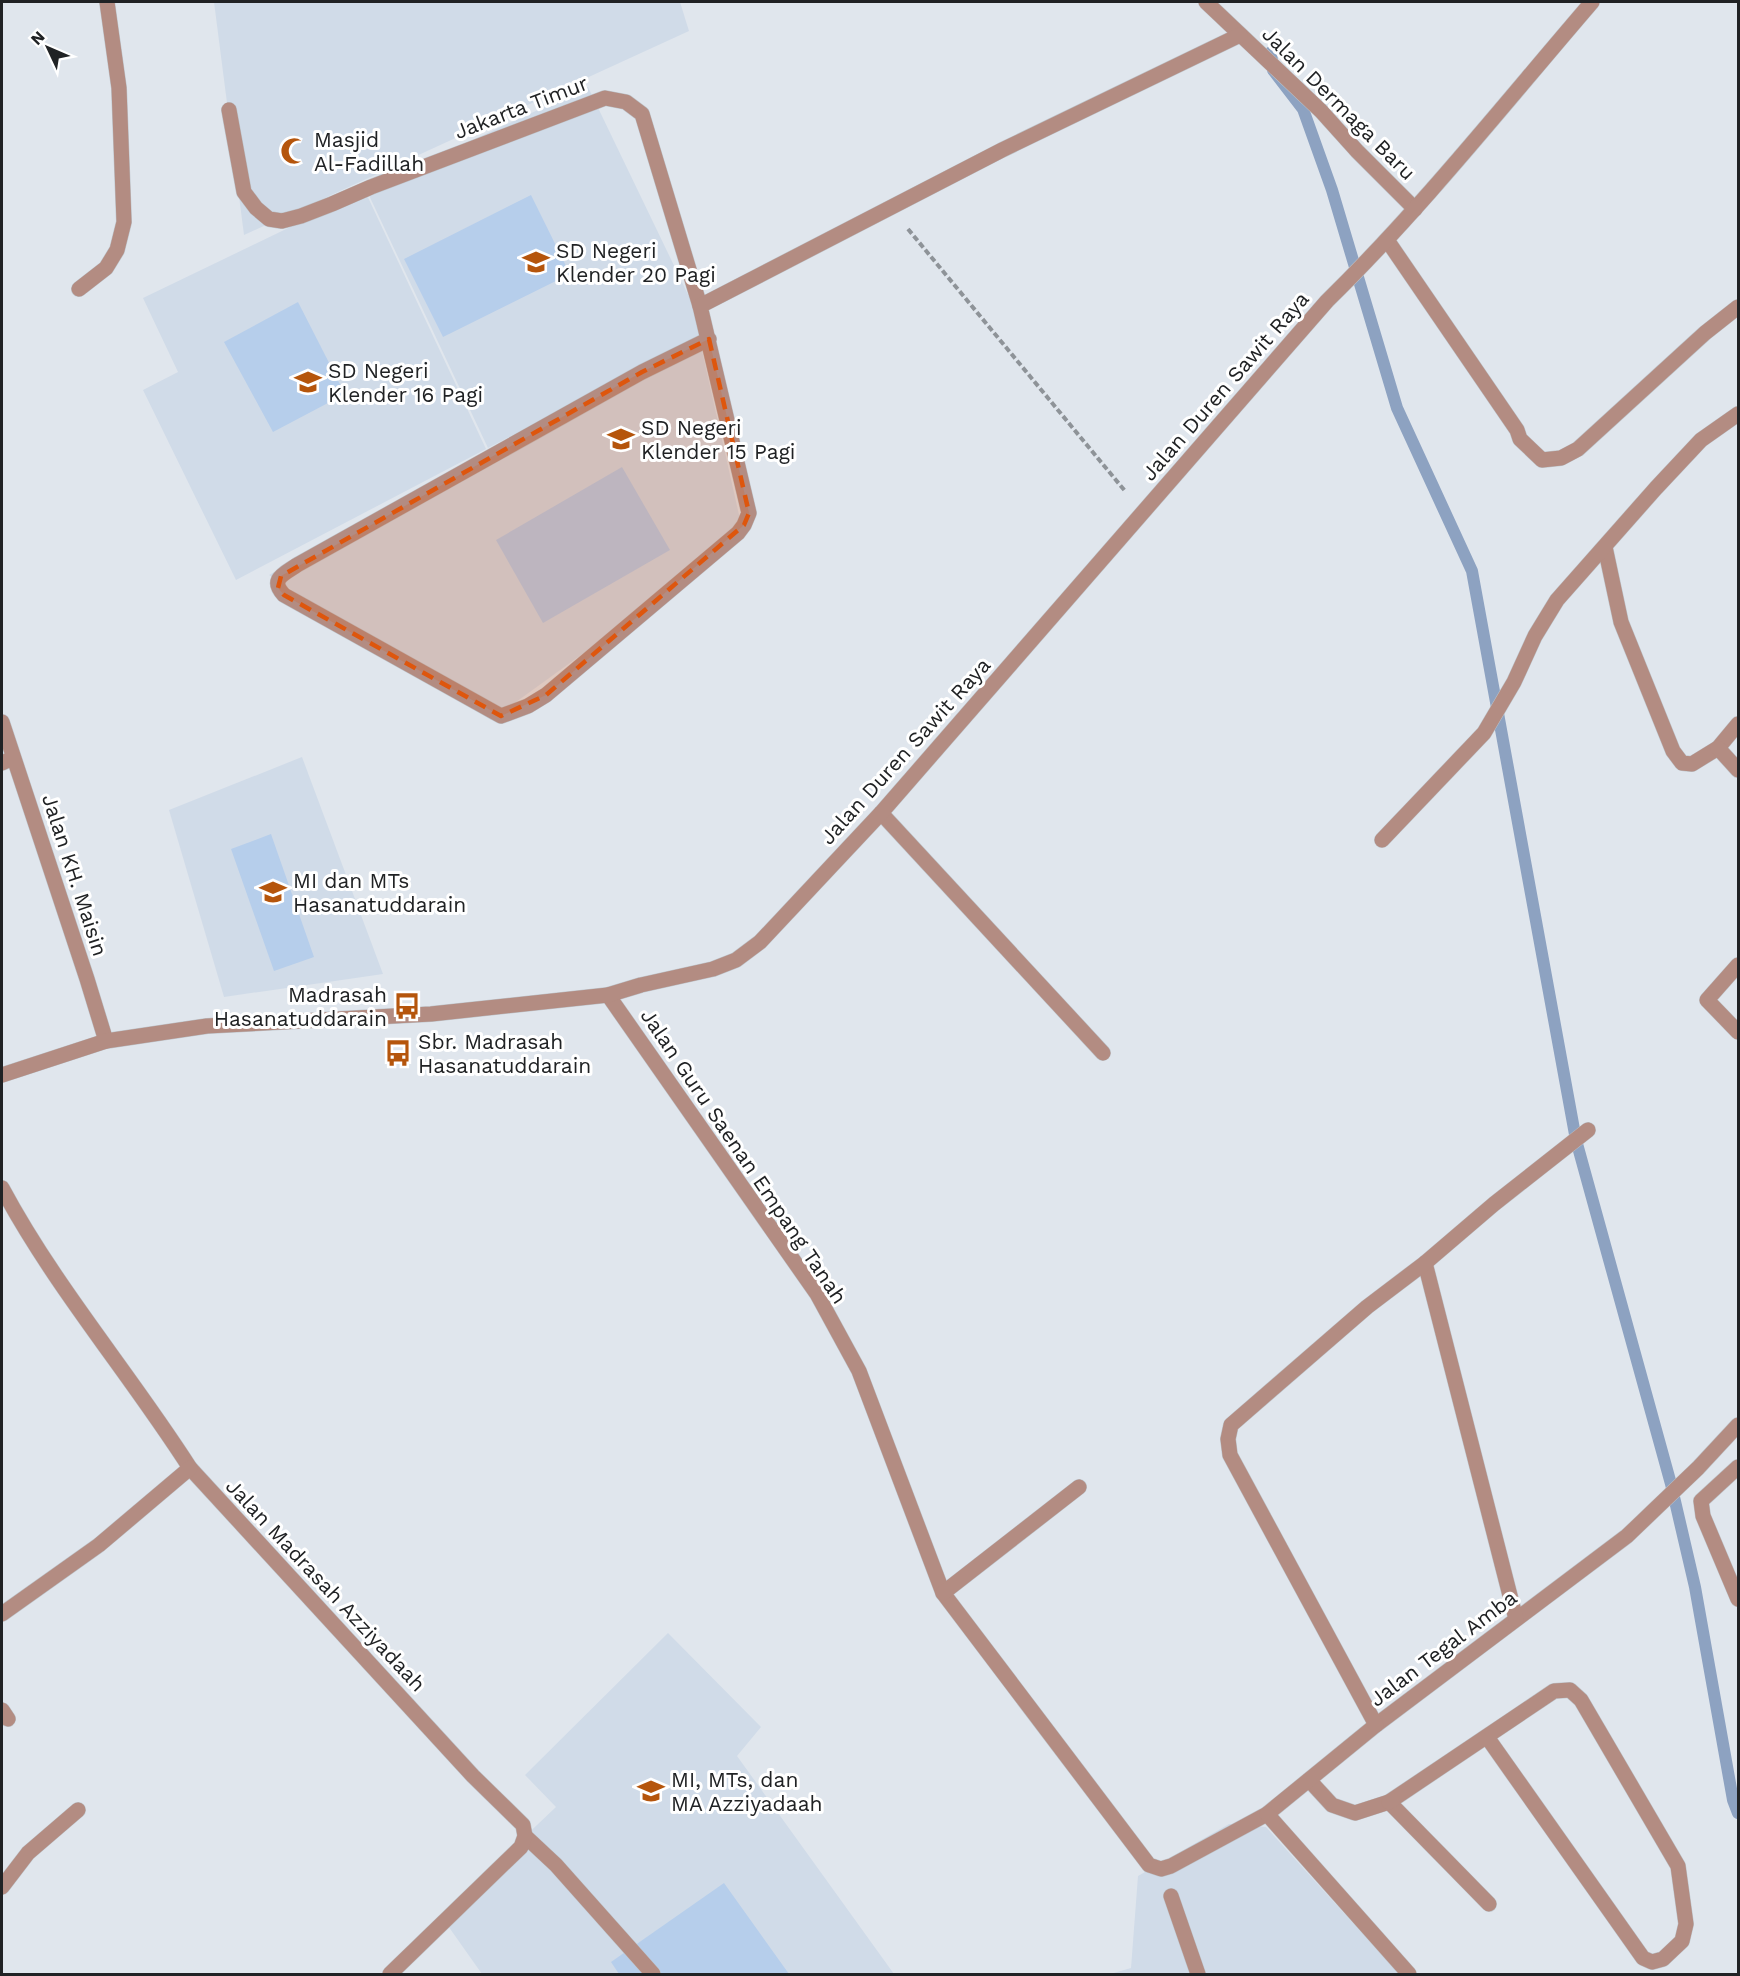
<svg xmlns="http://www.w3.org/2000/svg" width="1740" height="1976" font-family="'Work Sans',sans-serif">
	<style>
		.built { fill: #d0dbe8 }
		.green { fill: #b6ceeb }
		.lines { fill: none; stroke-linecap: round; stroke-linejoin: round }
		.stream { stroke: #8da2c1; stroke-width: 12 }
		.service-casing { stroke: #bdc3c9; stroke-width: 16 }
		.minor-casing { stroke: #bdc3c9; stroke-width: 16 }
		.tertiary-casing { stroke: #bdc3c9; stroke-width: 16 }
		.path { stroke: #8e9398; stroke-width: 4; stroke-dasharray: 6 3; stroke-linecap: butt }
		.service { stroke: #b38c82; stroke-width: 15 }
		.minor { stroke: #b38c82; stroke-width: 15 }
		.tertiary { stroke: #b38c82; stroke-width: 15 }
		.marked { fill: #de560d; fill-opacity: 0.2; stroke: #de560d; stroke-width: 4.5; stroke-dasharray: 12 8; stroke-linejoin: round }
		.labels { text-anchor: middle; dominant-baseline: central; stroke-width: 6; stroke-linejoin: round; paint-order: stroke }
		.street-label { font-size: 21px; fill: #202224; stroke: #fff }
		.poi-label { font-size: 21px; fill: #202224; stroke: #fff; text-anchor: start }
	</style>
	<rect width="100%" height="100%" fill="#e0e6ed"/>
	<g class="built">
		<polygon points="214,2 680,2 689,31 244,235"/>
		<polygon points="588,87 707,334 488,448 366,189"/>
		<polygon points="365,191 486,449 236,580 143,390 178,372 143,298"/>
		<polygon points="700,342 744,537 491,720 269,575"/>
		<polygon points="302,757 383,974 224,997 169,810"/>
		<polygon points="668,1633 761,1727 737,1756 894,1974 482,1974 441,1916 556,1807 525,1775"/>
		<polygon points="1229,1824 1266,1827 1399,1974 1110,1974 1131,1968 1138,1876"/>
	</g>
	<g class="green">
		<polygon points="531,195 570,274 443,337 404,259"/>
		<polygon points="298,302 345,394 273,432 224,342"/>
		<polygon points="622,467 670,550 543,623 496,540"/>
		<polygon points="271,834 314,957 274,971 231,849"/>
		<polygon points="724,1883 789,1974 619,1974 611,1962"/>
	</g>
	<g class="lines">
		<polyline class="stream" points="1271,52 1273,70 1303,109 1332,190 1397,408 1472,571 1576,1140 1671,1484 1695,1587 1733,1800 1738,1813"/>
		<defs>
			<g id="service">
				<polyline points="1309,1780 1332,1805 1355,1813 1389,1802 1489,1904"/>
				<polyline points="1389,1802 1554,1691 1570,1690 1581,1700 1678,1866 1686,1924 1682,1941 1663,1959 1652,1962 1643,1958 1487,1737"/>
				<polyline points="525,1836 556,1865 653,1974"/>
				<polyline points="1171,1896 1198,1974"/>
			</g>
			<g id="minor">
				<polyline points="1206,2 1321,111 1357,151 1415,209"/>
				<polyline points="229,110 244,192 256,208 269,219 282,221 301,216 332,204 371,187 605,98 626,102 642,114 700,306"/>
				<polyline points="1387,240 1517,430 1520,439 1542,460 1561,458 1578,449 1705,333 1738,307"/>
				<polyline points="79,289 106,268 117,250 124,222 119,88 107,2"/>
				<path d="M709,339L642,372L297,565C284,574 269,579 284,595L501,716L528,706L546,695L738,533L744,525L749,513L700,306L1002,150L1240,35"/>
				<polyline points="1605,547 1621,622 1673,751 1682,763 1692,764 1718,748 1738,724"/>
				<polyline points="1718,748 1738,770"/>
				<polyline points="2,763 13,758"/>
				<polyline points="881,813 1103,1053"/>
				<polyline points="1382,840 1484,733 1514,682 1535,636 1557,600 1656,488 1701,440 1738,414"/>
				<polyline points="1738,965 1707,1000 1738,1032"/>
				<polyline points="608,995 817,1294 859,1371 943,1593 1149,1865 1161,1869 1171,1866 1267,1814 1376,1725 1627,1536 1698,1468 1738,1425"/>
				<path d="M2,1188C55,1287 130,1374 190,1468L473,1776L523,1825L525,1836L521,1847L390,1974"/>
				<polyline points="1425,1263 1516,1619"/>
				<polyline points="1738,1467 1701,1501 1703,1516 1738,1599"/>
				<polyline points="943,1593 1079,1487"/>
				<polyline points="2,1614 99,1545 190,1468"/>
				<polyline points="2,1710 8,1719"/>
				<polyline points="1376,1725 1230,1455 1228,1439 1231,1425 1367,1307 1425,1263 1494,1204 1588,1130"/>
				<polyline points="1267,1814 1409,1974"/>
				<polyline points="2,1887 28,1853 78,1810"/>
			</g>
			<g id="tertiary">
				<polyline points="2,722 87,979 106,1041"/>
				<path d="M2,1075L106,1041L207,1026L431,1014L608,995L641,985L713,969L736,960L760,942L881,813L1327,301C1422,208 1505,103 1592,2"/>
			</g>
		</defs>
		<use href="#service" class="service-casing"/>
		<use href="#minor" class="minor-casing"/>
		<use href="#tertiary" class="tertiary-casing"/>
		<polyline class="path" points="908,229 1125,491"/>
		<use href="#service" class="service"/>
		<use href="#minor" class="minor"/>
		<use href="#tertiary" class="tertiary"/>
	</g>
	<path class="marked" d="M709,339L749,513L744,525L546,695L501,716L284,595L278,588L281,576L642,372Z"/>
	<defs>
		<symbol id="mosque-bare" viewBox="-9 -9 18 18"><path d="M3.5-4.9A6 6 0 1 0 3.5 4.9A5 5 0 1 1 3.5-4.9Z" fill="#b5550c" stroke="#fff" stroke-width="2.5" paint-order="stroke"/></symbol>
		<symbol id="school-bare" viewBox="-9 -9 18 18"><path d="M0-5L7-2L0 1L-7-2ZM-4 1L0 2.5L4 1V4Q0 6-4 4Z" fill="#b5550c" stroke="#fff" stroke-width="2.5" paint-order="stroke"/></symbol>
		<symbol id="bus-bare" viewBox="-9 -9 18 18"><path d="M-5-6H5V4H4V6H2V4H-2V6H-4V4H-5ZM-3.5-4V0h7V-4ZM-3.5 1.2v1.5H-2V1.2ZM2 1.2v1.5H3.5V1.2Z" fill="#b5550c" stroke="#fff" stroke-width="2.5" paint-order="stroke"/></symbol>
	</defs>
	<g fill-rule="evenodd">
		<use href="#mosque-bare" x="275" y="132" width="38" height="38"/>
		<use href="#school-bare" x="517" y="243" width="38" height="38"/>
		<use href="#school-bare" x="289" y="363" width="38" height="38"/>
		<use href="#school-bare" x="602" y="420" width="38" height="38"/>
		<use href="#school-bare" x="254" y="873" width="38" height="38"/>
		<use href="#bus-bare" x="388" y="987" width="38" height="38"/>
		<use href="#bus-bare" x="379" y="1034" width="38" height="38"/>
		<use href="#school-bare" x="632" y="1772" width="38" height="38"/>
	</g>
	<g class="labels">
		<g class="street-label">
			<text transform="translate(1339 103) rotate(45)">Jalan Dermaga Baru</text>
			<text transform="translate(521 107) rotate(-21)">Jakarta Timur</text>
			<text transform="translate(1225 386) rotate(-49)">Jalan Duren Sawit Raya</text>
			<text transform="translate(905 751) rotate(-48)">Jalan Duren Sawit Raya</text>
			<text transform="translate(75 875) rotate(72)">Jalan KH. Maisin</text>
			<text transform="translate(744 1156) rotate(56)">Jalan Guru Saenan Empang Tanah</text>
			<text transform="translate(326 1585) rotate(47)">Jalan Madrasah Azziyadaah</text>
			<text transform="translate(1443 1648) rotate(-37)">Jalan Tegal Amba</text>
		</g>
		<g class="poi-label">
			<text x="314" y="139">Masjid<tspan x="314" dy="24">Al-Fadillah</tspan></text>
			<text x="556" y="250">SD Negeri<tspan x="556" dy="24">Klender 20 Pagi</tspan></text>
			<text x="328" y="370">SD Negeri<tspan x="328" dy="24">Klender 16 Pagi</tspan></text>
			<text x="641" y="427">SD Negeri<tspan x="641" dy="24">Klender 15 Pagi</tspan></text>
			<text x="293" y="880">MI dan MTs<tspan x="293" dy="24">Hasanatuddarain</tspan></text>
			<text x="387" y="994" text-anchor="end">Madrasah<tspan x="387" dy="24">Hasanatuddarain</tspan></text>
			<text x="418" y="1041">Sbr. Madrasah<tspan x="418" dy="24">Hasanatuddarain</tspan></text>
			<text x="671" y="1779">MI, MTs, dan<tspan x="671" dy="24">MA Azziyadaah</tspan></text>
		</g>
	</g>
	<rect width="1740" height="1976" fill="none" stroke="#202224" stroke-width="6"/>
	<g transform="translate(48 48) rotate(314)" stroke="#ffffff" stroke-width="4.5" paint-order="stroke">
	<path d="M0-4.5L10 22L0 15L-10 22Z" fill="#202224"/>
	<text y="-9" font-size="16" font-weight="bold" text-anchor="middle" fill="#202224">N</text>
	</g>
</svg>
